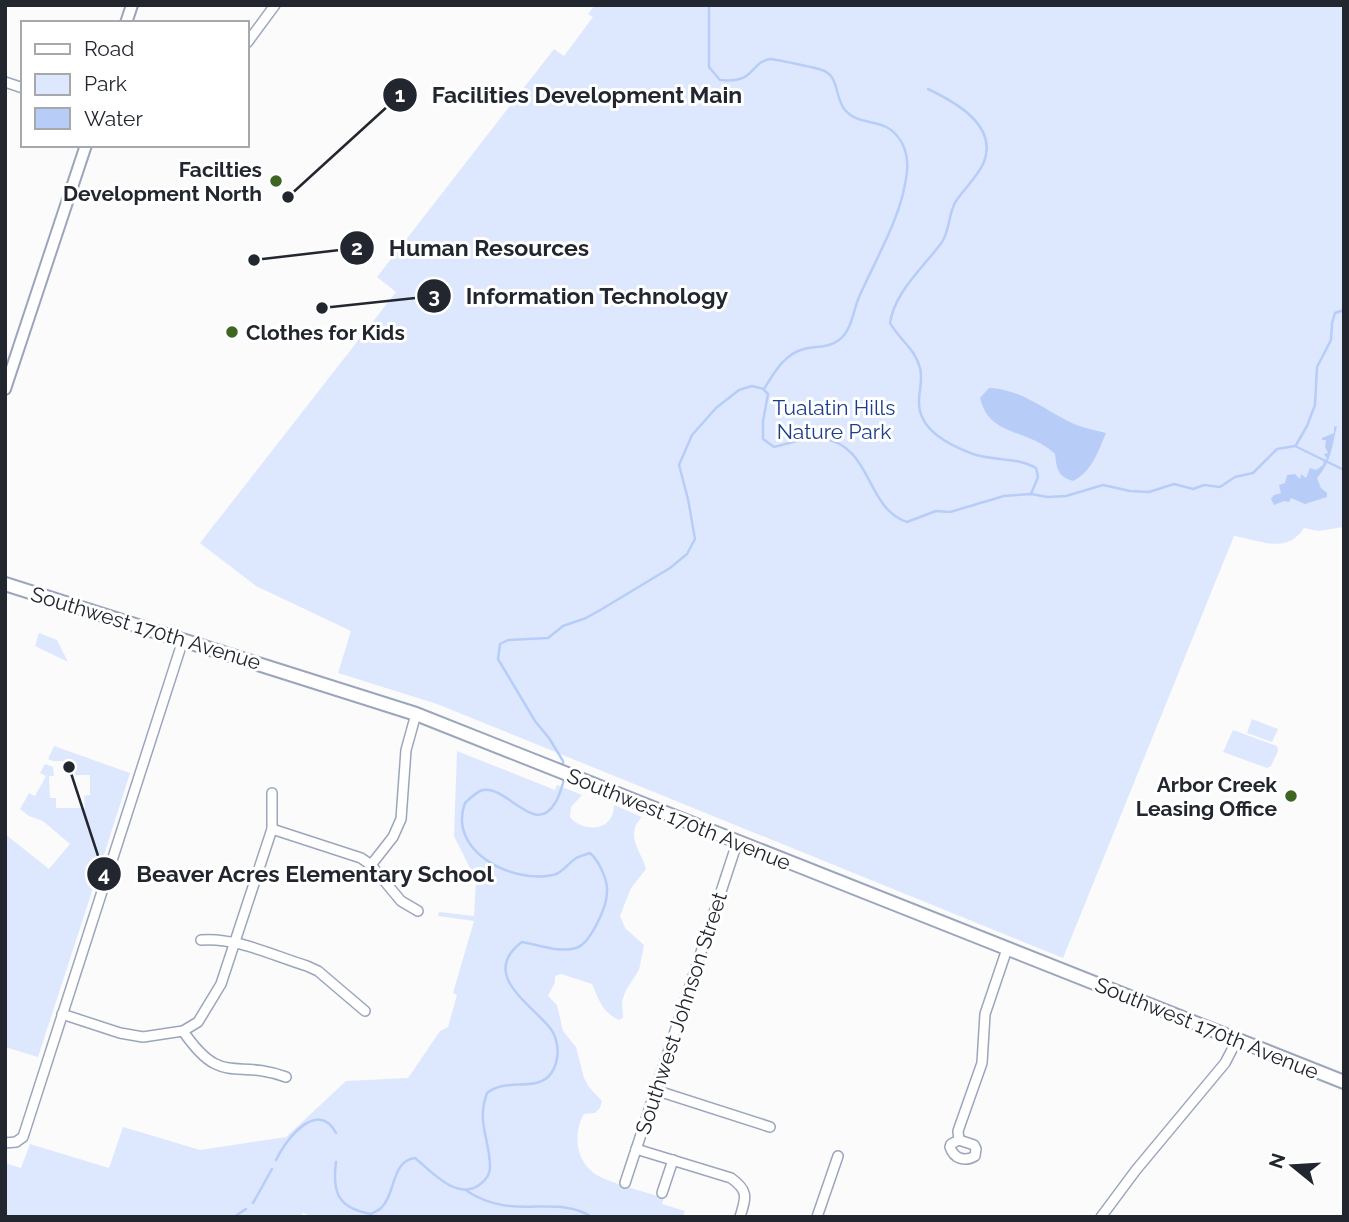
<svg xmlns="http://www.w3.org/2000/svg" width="1349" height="1222" font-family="Raleway,sans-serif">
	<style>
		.green { fill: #dde8ff }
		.water { fill: #b7cdf8 }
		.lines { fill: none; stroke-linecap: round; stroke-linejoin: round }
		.stream { stroke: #b7cdf8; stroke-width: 2.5 }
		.minor-casing { stroke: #9ba6bc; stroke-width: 12 }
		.tertiary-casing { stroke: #9ba6bc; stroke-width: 14 }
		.secondary-casing { stroke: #9ba6bc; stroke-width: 16 }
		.minor { stroke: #fff; stroke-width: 9 }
		.tertiary { stroke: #fff; stroke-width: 10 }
		.secondary { stroke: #fff; stroke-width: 12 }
		.poi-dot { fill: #3c6622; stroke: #fff; stroke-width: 2.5 }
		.labels { text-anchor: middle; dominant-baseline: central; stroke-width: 6; stroke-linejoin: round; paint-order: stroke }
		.poi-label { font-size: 21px; font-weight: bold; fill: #22262f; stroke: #fff; text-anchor: end }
		.park-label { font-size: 21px; fill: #1b3d8c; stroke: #fff }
		.street-label { font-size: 21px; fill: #22262f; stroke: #fff }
		.leader { fill: none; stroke: #22262f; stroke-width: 2.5 }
		.callout-dot { fill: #22262f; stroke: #fff; stroke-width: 2.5 }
		.mark-label { font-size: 21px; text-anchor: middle; font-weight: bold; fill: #fff }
		.callout-label { font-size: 23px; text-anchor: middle; font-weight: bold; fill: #22262f; stroke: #fff; stroke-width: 6; stroke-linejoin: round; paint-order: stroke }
	</style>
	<rect width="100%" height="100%" fill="#fbfbfb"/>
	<g class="green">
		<path d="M595,5H1344V527L1318,531L1304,528C1287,555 1259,540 1234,536L1063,958L437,704L338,673L351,631L256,586L200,543L396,292L377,277L554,49L564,56L593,17L588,14Z"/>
		<polygon points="39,633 57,640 68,662 35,646"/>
		<polygon points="1252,719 1278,729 1272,742 1247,733"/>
		<polygon points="1233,730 1277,746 1278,751 1271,766 1267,768 1223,752"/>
		<polygon points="54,746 130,773 103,858 96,868 97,876 38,1057 5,1047 5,834 49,869 70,844 43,821 29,816 20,809 29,793 35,796 46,776 40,773 45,764 53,767 54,776 49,776 50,798 56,798 56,808 85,808 84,796 90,795 90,775 75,775 75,767 71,767 70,761 53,761 48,759"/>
		<path d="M457,751L555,790L557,785L582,795L571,807L570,817C583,833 614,832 614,805L642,817C624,836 641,850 646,869L631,888L620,916L625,928L644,945L639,970L626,990L622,1001L623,1018L619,1020C602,1012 599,1000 592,984L561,974L555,976V982L548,996L557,1005L563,1031L576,1047L584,1078L589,1087L602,1101L600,1108L595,1113L584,1114C573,1133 575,1160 595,1174C606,1182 649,1193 664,1198L662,1204L685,1211L683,1217H314L303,1213L300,1217H5V1163L21,1168L30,1144L109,1168L123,1127L200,1150L286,1137L346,1081L408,1078L440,1031L448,1027L457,995L453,993L474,921L438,916L439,912L474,916L476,880L454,836Z"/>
	</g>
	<g class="water">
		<path d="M989,388C1022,389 1045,411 1074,424C1084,428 1095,430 1106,433C1099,450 1091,473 1073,481C1057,476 1057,469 1055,454C1027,428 989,437 980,398Z"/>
		<path d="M1337,426C1332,445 1332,461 1317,478L1321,488L1327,493V497L1305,504L1291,498L1289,502L1284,501L1274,505L1271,499L1274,495L1281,493L1279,485L1285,483L1287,475L1295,474L1300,479L1301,474L1306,478L1310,468L1316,470L1323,465L1324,460L1327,459L1324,454L1328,453L1325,447L1326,440H1322V438L1334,433V427Z"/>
	</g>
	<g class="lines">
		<g class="stream">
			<path d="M709,5V67L720,80C756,84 749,63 770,59C774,59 817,68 822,70C840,76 834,97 845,110C861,129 886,114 902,143C909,157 908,170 905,184C899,220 874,263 859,297C853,311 852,330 839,340C829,348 815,346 804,349C784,354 774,373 764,389"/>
			<path d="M928,89C955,102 998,125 984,162C978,176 965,188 956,201C948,214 950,230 942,242C924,267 895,291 890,323C899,339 916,350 920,368C923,379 919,390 919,401C918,430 949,445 973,454C994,461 1017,457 1036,468L1038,477L1031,494"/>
			<path d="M764,390L768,394L763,421V439L774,447C786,444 811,436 822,438C873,446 865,508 907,522L936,511L950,512L1004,496L1031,494L1048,497L1066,496L1103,485L1130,491L1149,492L1174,484L1193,489L1204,485L1220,487L1235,477L1253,473L1277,449L1295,446"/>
			<polyline points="1296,445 1307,426 1315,405 1317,367 1331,340 1332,323 1335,313 1344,310"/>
			<polyline points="1295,446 1344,470"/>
			<polyline points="563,767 563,761 549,738 535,721 498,659 500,644 508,640 548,638 563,626 586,618 602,609 670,568 687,554 695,539 688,499 679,465 692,435 716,408 739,390 752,386 764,389"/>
			<path d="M276,1160C285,1140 318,1098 336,1133"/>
			<path d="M336,1162C332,1193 338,1208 371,1214C374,1212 378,1211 381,1208C396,1194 391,1161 415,1158C432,1172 457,1201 479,1185C485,1181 490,1175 490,1167C490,1139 476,1123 487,1093C506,1078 532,1091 548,1077C553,1072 556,1065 557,1058C559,1049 556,1035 550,1028C531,1004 479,974 522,942C540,945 559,953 576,948C590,944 607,907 607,892C608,880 599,861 590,853C585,855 579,856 575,859C567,864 563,873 553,875C512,884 447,851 465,803C470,798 476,792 483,790C508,786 535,837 555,803C560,796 562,785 565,777"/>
			<path d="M467,1191C514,1222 554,1193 592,1217"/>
			<polyline points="253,1203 272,1169"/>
			<polyline points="234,1217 246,1209"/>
		</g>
		<defs>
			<g id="minor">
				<polyline points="247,43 275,5"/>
				<polyline points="5,82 23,88"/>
				<polyline points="272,829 361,858 371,865 401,901 418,911"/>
				<polyline points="371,865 393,837 401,819 406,750 416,714"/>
				<path d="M201,940C236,937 274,956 307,966L318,971L365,1011"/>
				<polyline points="62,1014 120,1033 143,1037 183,1031 198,1022 221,984 272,829 272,793"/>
				<path d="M183,1031C222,1088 234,1058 286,1077"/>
				<polyline points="655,1090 770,1127"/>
				<polyline points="959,1140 958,1131 982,1063 985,1014 1007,949"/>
				<path d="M959,1140L974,1145L976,1149L975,1156C965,1162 954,1159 950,1147L951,1144Z"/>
				<polyline points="5,1143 16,1142 23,1137 183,640"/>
				<path d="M636,1149L731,1178C749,1191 746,1197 740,1217"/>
				<polyline points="625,1183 737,843"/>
				<polyline points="662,1193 673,1160"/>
				<polyline points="817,1217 838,1156"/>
				<polyline points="1101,1217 1136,1170 1225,1063 1237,1040"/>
			</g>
			<g id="tertiary">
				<polyline points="126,23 132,5"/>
				<polyline points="5,389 86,145"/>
			</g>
			<polyline id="secondary" points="5,584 416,714 1344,1082"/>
		</defs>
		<use href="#minor" class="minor-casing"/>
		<use href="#tertiary" class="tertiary-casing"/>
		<use href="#secondary" class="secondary-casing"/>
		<use href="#minor" class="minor"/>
		<use href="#tertiary" class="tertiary"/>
		<use href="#secondary" class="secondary"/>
	</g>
	<g class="poi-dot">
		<circle cx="276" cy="181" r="7"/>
		<circle cx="232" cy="332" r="7"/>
		<circle cx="1291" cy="796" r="7"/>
	</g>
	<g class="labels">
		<g class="poi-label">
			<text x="262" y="169">Facilties<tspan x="262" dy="24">Development North</tspan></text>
			<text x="246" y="332" text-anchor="start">Clothes for Kids</text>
			<text x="1277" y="784">Arbor Creek<tspan x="1277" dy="24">Leasing Office</tspan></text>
		</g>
		<g class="park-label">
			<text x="834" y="407">Tualatin Hills<tspan x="834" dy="24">Nature Park</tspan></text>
		</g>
		<g class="street-label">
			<text transform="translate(146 628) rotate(17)">Southwest 170th Avenue</text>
			<text transform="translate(679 819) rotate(22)">Southwest 170th Avenue</text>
			<text transform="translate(681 1013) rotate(-72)">Southwest Johnson Street</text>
			<text transform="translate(1207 1028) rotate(22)">Southwest 170th Avenue</text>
		</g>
	</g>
	<path class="leader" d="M288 197L400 95M254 260L357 248M322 308L434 296M69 767L104 874"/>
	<g class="callout-dot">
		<circle cx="288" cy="197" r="7"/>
		<circle cx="254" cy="260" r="7"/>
		<circle cx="322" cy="308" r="7"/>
		<circle cx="69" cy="767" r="7"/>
		<circle cx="400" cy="95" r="18"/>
		<circle cx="357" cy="248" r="18"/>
		<circle cx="434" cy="296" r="18"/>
		<circle cx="104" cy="874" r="18"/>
	</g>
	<g class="mark-label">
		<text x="400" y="102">1</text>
		<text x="357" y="255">2</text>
		<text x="434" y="303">3</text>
		<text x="104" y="881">4</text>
	</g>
	<g class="callout-label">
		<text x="587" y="103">Facilities Development Main</text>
		<text x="489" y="256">Human Resources</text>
		<text x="597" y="304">Information Technology</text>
		<text x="315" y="882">Beaver Acres Elementary School</text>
	</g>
	<rect width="1349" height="1222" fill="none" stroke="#22262f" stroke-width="14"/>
	<rect x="21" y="21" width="228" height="126" fill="#ffffff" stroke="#a7a8ac" stroke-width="2"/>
	<rect x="35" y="44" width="35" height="10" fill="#ffffff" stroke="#a7a8ac" stroke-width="2"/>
	<text x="84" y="56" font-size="21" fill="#22262f">Road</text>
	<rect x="35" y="74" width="35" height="21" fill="#dde8ff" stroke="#a7a8ac" stroke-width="2"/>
	<text x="84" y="91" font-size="21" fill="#22262f">Park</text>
	<rect x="35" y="108" width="35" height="21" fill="#b7cdf8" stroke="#a7a8ac" stroke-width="2"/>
	<text x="84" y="126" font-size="21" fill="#22262f">Water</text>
	<g transform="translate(1293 1166) rotate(288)" stroke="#ffffff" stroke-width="5" paint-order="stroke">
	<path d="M0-5L12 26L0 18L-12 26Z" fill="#22262f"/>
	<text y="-10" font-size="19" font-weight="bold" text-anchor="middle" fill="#22262f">N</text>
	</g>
</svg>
